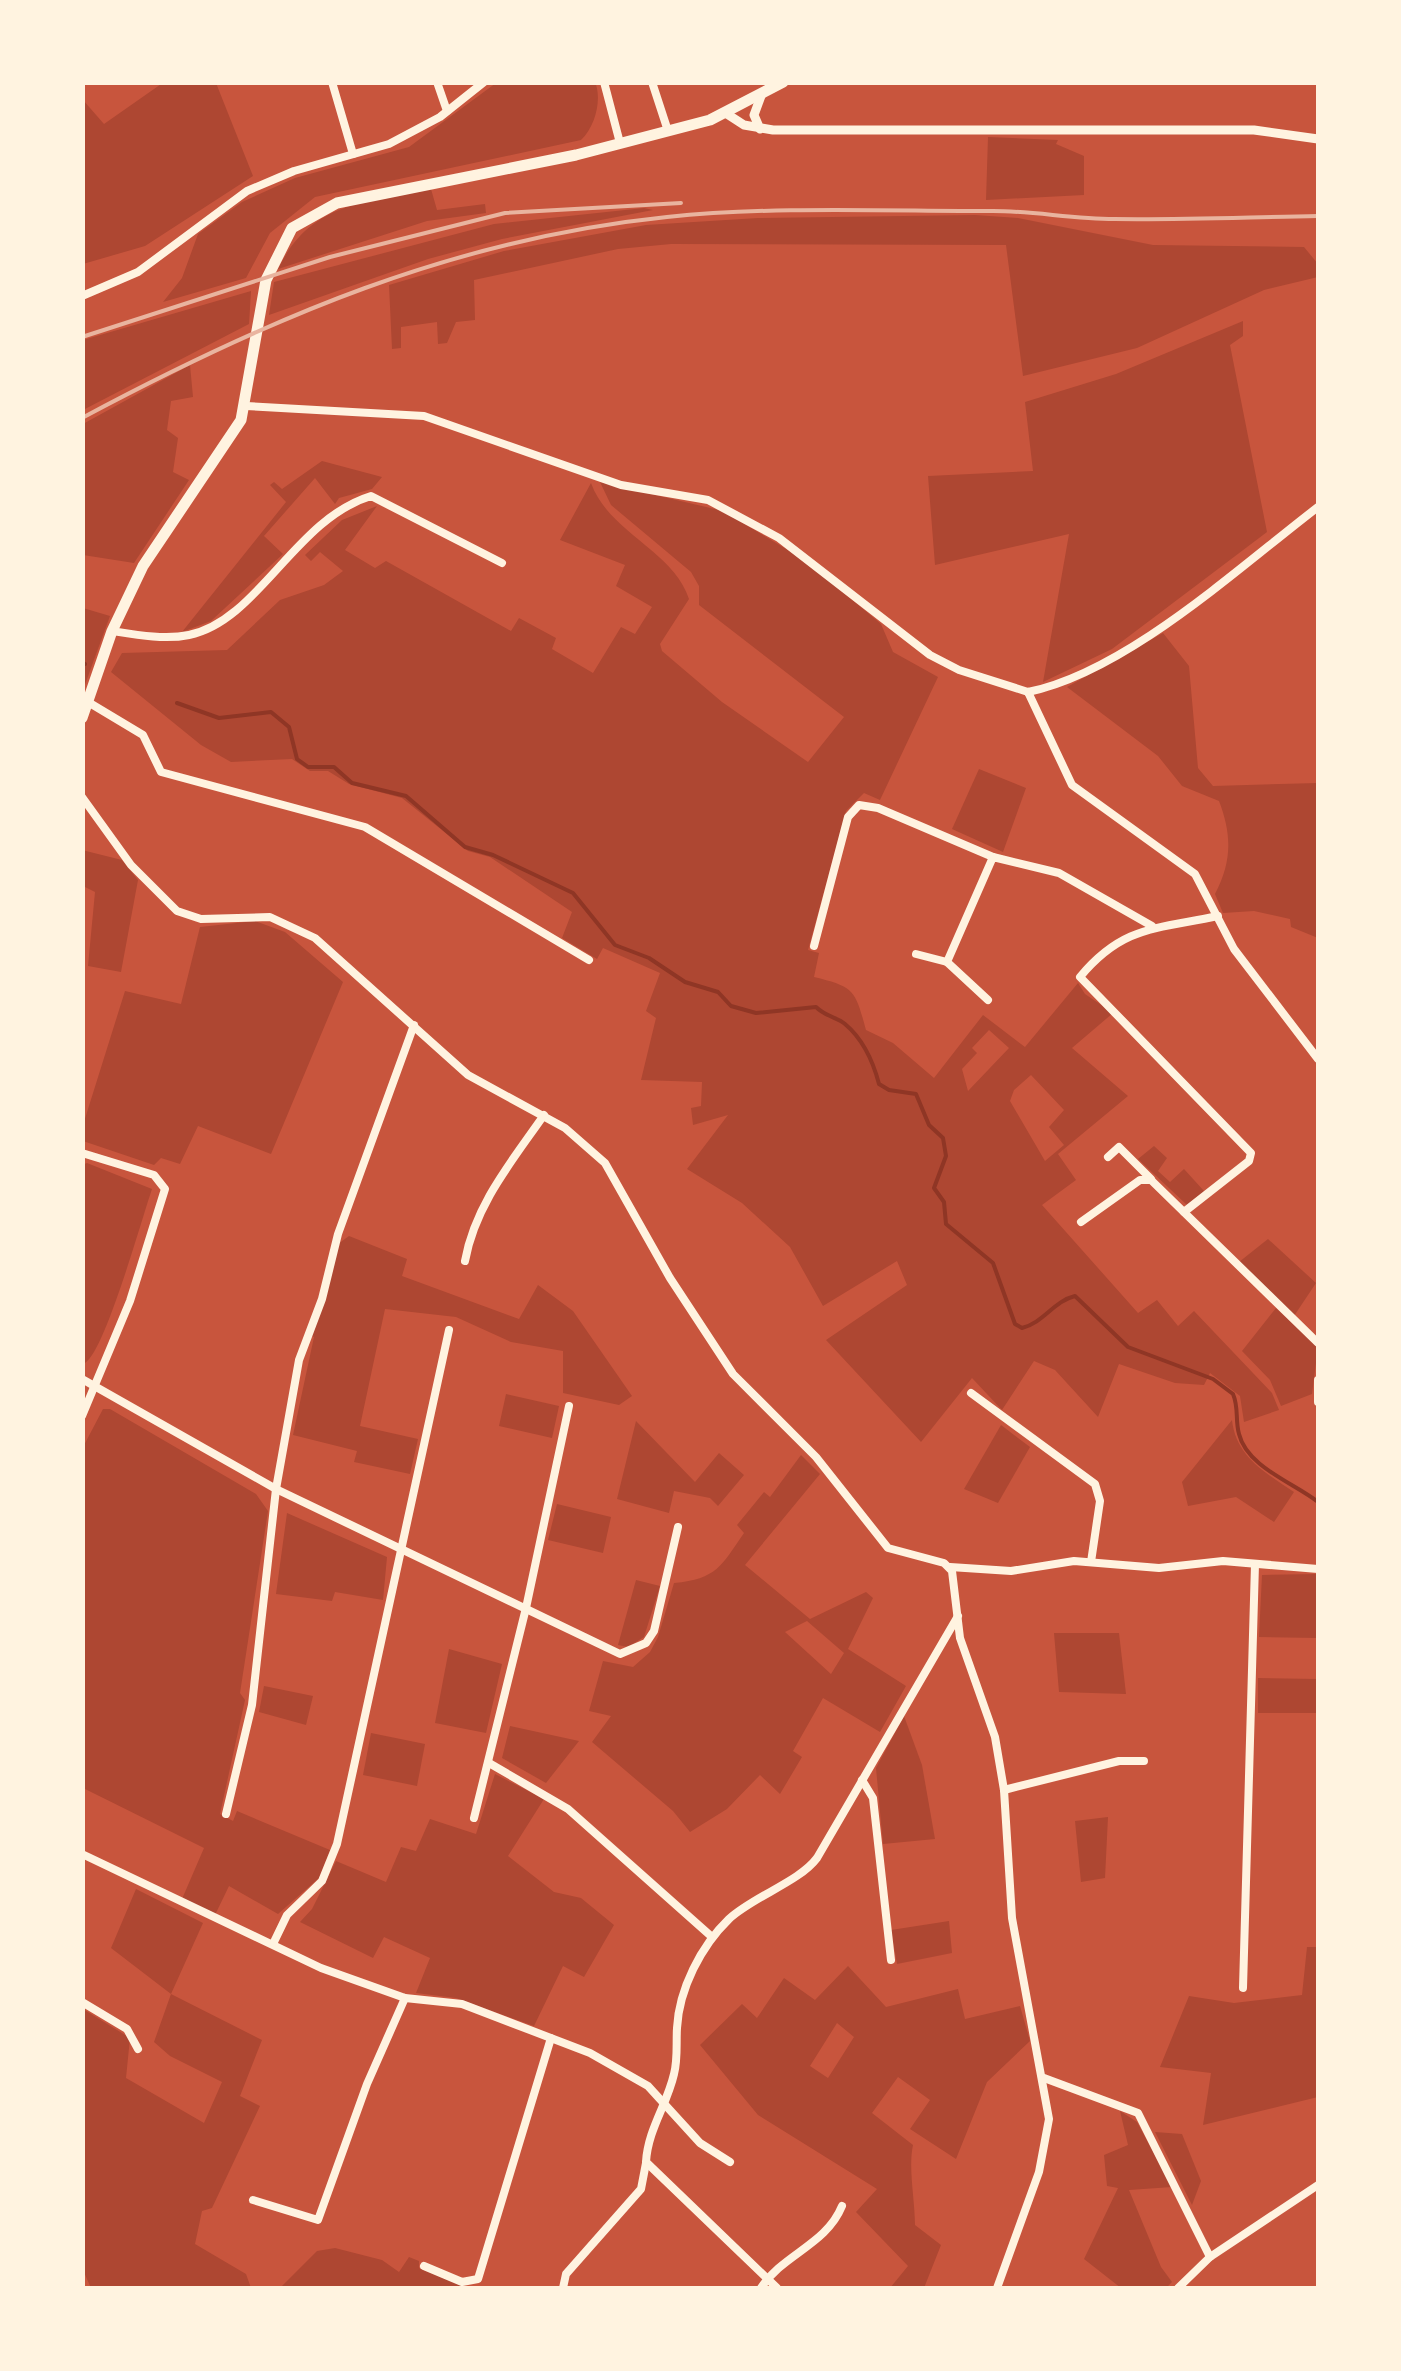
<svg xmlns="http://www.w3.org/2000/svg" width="1401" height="2371" font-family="'Asap Condensed',sans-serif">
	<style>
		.green { fill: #ae4732; fill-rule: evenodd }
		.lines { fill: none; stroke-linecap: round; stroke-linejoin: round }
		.stream { stroke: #8f3625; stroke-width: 4 }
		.minor { stroke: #fff3e0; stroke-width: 8 }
		.tertiary { stroke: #fff3e0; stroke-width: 9 }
		.primary { stroke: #fff3e0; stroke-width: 11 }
		.rail { stroke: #e9b49f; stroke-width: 4 }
	</style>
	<rect width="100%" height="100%" fill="#c8553d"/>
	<g class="green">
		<polygon points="164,82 216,83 253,176 145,246 83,264 83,100 104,124"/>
		<path d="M595,82C602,98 596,126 581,140L315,197L270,233L246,278L163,302L182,278L198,234L242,202L295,178L409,147L496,83Z"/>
		<polygon points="988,137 1058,140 1056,144 1084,156 1084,195 986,200"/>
		<path d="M431,189L437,210L485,204L486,213L427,221L278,269C311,201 365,203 431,189Z"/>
		<polygon points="644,208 653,210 502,239 428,259 269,315 274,282 494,224"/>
		<polygon points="975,215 1018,218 1153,245 1304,247 1318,264 1318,277 1264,290 1137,348 1023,376 1006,245 671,244 618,249 474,280 475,320 456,322 447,343 438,344 437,322 401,327 401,348 392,349 389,285 504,251 646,225 758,218"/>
		<polygon points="251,291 249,324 83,410 83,340"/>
		<polygon points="1243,321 1243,336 1230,345 1267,532 1112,649 1043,682 1069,534 935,565 928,476 1033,471 1025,402 1116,374"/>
		<polygon points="190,365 193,397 171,401 167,430 178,438 173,472 189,480 134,563 83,555 83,424"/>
		<polygon points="322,461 382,477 372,489 339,498 335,504 315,478 264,536 283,554 211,621 182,632 286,502 270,485 274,482 282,489"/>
		<path d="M600,482L723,511L806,561L881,624L893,652L938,677L880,800L864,793L846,811L808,950L819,953L814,977C855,987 855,990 866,1030L893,1043L934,1078L983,1015L1025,1047L1078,983L1085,994L1113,1013L1072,1048L1128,1096L1058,1154L1076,1180L1042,1205L1138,1313L1157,1300L1178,1326L1194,1311L1272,1393L1279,1410L1244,1422L1240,1396L1210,1373L1204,1385L1175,1383L1119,1364L1098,1417L1055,1370L1034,1361L1002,1410L972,1378L921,1442L826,1340L907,1285L897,1261L823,1306L790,1247L742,1203L687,1169L728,1115L693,1125L691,1108L701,1106L702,1082L641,1080L656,1018L646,1011L660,973L603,948L597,959L562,938L572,912L490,857L468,851L402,798L349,784L328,771H310L292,759L231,762L201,745L111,672L122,653L227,650L280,600L324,585L343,571L320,552L311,561L305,555L342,520L377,506L345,550L375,568L386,561L511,631L519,618L556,638L552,649L593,673L621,627L635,634L652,607L616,586L625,565L560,540L591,483C609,533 673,550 689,599L660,644L662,651L722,702L808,762L844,717L699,605V586L691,572L611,505ZM989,1030L1009,1048L968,1091L962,1069L977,1053L972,1048ZM1031,1075L1064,1110L1049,1127L1064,1145L1045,1161L1010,1101L1014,1090Z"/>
		<polygon points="83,608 110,616 83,690 82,608"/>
		<path d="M1163,633L1189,666L1198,768L1213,786L1318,783V938L1291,927L1290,919L1254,911L1223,913L1215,894C1232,861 1232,835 1219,801L1182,786L1158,756L1067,687Z"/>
		<polygon points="979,769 1026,788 1003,852 952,829"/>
		<polygon points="82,850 122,860 138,880 121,972 88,966 95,892 83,886"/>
		<polygon points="255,921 285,932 343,982 271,1154 198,1126 180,1164 161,1158 154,1165 83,1141 83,1125 125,991 181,1004 200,927"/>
		<polygon points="1154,1146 1167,1158 1158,1171 1170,1182 1184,1169 1204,1191 1187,1205 1138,1159"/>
		<path d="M87,1163L152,1189C142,1218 105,1351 85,1363L82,1165Z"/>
		<polygon points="349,1236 407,1259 402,1276 519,1319 538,1285 573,1311 632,1396 619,1405 563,1393 563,1351 511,1342 456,1317 385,1309 360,1426 418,1439 410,1474 354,1462 357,1451 293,1435 314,1337 310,1335 338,1244"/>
		<polygon points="1268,1239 1316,1283 1294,1316 1239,1262"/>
		<polygon points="1276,1308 1318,1347 1312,1394 1281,1406 1270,1380 1242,1351"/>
		<polygon points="506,1394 559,1406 552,1438 499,1426"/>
		<polygon points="103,1409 110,1409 256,1494 268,1511 240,1693 245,1700 220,1814 233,1821 237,1811 330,1850 319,1878 278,1914 229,1886 215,1915 182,1899 204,1848 83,1788 82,1449"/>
		<path d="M1232,1420C1236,1457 1266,1473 1294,1492L1274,1522L1236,1497L1188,1506L1182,1482Z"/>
		<polygon points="636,1421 695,1482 719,1453 744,1475 718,1506 710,1498 674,1491 669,1513 617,1499"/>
		<polygon points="1001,1425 1030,1447 998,1503 964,1489"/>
		<path d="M801,1455L820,1474L745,1565L810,1619L866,1592L873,1598L848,1649L906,1686L880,1732L823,1698L793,1751L802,1757L780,1794L760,1775L727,1809L690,1832L673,1811L592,1742L611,1716L589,1711L603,1661L633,1667L650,1652L658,1637L674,1583C717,1579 721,1566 744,1533L737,1525L764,1492L770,1497ZM807,1621L844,1653L831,1674L785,1632Z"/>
		<polygon points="557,1504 611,1517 603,1553 548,1540"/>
		<polygon points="287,1513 387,1557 383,1600 335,1592 332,1601 276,1594"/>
		<polygon points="1318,1574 1318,1638 1259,1637 1262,1575"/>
		<polygon points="636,1580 660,1586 644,1637 628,1647 618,1645"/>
		<polygon points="1054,1633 1119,1633 1126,1694 1059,1692"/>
		<polygon points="449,1649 502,1664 486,1733 435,1723"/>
		<polygon points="1258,1678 1318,1679 1318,1713 1258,1713"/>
		<polygon points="264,1686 313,1696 306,1725 259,1712"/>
		<polygon points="904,1716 922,1765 935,1839 883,1844 876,1768"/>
		<polygon points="510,1726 579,1741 546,1783 502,1758"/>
		<polygon points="371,1733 425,1744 417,1786 363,1775"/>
		<polygon points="495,1774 544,1799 508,1856 554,1892 581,1898 614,1925 584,1977 563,1966 534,2026 456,1998 416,1993 430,1958 384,1937 373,1958 300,1922 312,1909 336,1861 386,1882 401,1847 416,1851 430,1819 476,1834"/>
		<polygon points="1108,1817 1105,1878 1081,1882 1075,1821"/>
		<polygon points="136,1889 203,1923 171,1994 262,2040 240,2096 260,2106 212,2208 202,2211 195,2244 246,2274 251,2288 91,2288 83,2270 83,2009 130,2038 126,2078 204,2123 222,2082 170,2056 154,2042 171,1994 111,1948"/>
		<polygon points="949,1921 952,1953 897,1964 891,1930"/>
		<polygon points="1307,1947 1318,1947 1318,2097 1203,2125 1211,2073 1160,2067 1189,1996 1234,2003 1302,1995"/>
		<path d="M848,1966L886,2007L958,1989L965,2019L1020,2006L1030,2041L987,2082L956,2159L910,2129L930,2100L898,2077L872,2113L913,2145C908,2168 915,2200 915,2225L941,2245L924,2288H890L908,2266L856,2212L877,2189L758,2115L700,2045L742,2004L757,2018L784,1978L815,2000ZM837,2023L854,2037L828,2078L810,2066Z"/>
		<polygon points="1120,2111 1137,2122 1172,2187 1129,2190 1161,2267 1172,2282 1166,2288 1121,2288 1084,2259 1118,2188 1107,2186 1104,2155 1128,2145"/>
		<polygon points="1155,2132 1182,2134 1201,2181 1192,2205"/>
		<polygon points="335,2248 382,2260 399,2272 409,2257 419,2261 419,2268 467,2288 280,2288 317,2251"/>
	</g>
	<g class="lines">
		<g class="stream">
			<polyline points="82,663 85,664"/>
			<path d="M177,703L219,718L271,712L289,727L297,759L308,767H334L352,783L406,796L465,847L493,855L573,893L615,945L649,958L685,982L718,992L731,1006L756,1013L816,1007C826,1017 837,1017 845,1024C864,1040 873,1061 879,1084L889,1090L916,1094L929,1125L943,1138L946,1156L934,1188L944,1202L946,1224L993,1263L1015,1324L1022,1328C1043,1323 1054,1301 1075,1296L1128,1347L1213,1379L1233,1394C1239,1408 1235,1420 1239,1434C1247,1467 1294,1483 1318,1502"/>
		</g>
		<g class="minor">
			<polyline points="332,82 353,154"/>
			<polyline points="437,82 447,111"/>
			<polyline points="604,82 620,143"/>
			<polyline points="652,82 668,131"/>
			<polyline points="82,296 138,272 247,191 294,171 389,144 440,117 484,82"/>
			<polyline points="246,406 424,416 621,485 708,500 779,538 930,655 959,670 1028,692"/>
			<path d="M112,631C137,635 165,640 189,635C258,621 295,519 371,496L502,563"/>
			<polyline points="1028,692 1072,785 1195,874 1234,949 1318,1059"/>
			<path d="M1028,692C1126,672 1238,568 1318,507"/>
			<polyline points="88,702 143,735 161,772 365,827 589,960"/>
			<polyline points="82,797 131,865 177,911 201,919 270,917 315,938 468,1075 565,1128 605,1163 670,1278 733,1374 816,1457 888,1548 944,1563 952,1571 960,1638 995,1737 1004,1790 1012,1918 1049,2119 1039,2172 997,2288"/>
			<polyline points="814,946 848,817 859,805 878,808 993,857"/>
			<polyline points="916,954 947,962"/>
			<polyline points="988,1000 947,962 993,857 1059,873 1152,926"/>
			<polyline points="82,1153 154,1175 165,1189 130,1301 82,1416"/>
			<polyline points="1108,1157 1119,1147 1151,1179"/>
			<path d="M1184,1212L1249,1161L1251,1153L1080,977C1123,925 1158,929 1218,916"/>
			<polyline points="1081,1222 1140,1180 1151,1180 1318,1343"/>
			<path d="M465,1261C475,1205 512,1161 544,1115"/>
			<polyline points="82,1379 276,1489 620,1654 646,1643 654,1631 678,1527"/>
			<polyline points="1318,1380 1318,1402"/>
			<polyline points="971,1393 1095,1484 1100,1501 1091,1562"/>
			<polyline points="950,1567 1011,1571 1074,1561 1159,1568 1223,1561 1318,1569"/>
			<polyline points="489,1763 568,1809 712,1937"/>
			<polyline points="862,1780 873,1798 891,1960"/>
			<polyline points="1004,1790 1119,1761 1144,1761"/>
			<polyline points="226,1814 252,1705 276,1489 299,1360 322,1299 338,1234 414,1025"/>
			<polyline points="474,1818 526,1608 569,1406"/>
			<polyline points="82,1854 321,1968 405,1998 462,2004 590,2053 648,2086 700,2143 730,2162"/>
			<polyline points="273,1944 287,1915 322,1881 337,1844 449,1330"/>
			<polyline points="1243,1988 1255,1564"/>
			<polyline points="82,2002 127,2029 138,2049"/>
			<polyline points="1044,2078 1138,2113 1210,2257"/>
			<polyline points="253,2200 318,2220 367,2084 405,1998"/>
			<polyline points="424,2266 462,2282 478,2279 551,2038"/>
			<polyline points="563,2288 566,2274 641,2189 646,2163"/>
			<path d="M761,2288C783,2254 826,2245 842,2206"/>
			<path d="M777,2288L646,2162C648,2129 667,2105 674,2074C678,2059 676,2043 677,2028C679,1989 701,1946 729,1919C754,1896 799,1882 817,1858L958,1616"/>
			<polyline points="1178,2288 1210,2257 1318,2185"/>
		</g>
		<g class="tertiary">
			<polyline points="727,114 744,125 773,130 1254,130 1318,139"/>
			<polyline points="760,129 754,115 761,96"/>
		</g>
		<polyline class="primary" points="82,718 112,631 143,566 241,420 266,280 292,228 337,203 576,155 710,120 783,82"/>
		<g class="rail">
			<polyline points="82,337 330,257 505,213 681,203"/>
			<path d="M82,418C269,318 453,239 667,217C774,206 885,211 993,211C1033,211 1073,219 1114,219C1182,220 1250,217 1318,216"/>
		</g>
	</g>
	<rect width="1401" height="2371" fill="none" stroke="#fff3e0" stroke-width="170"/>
</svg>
